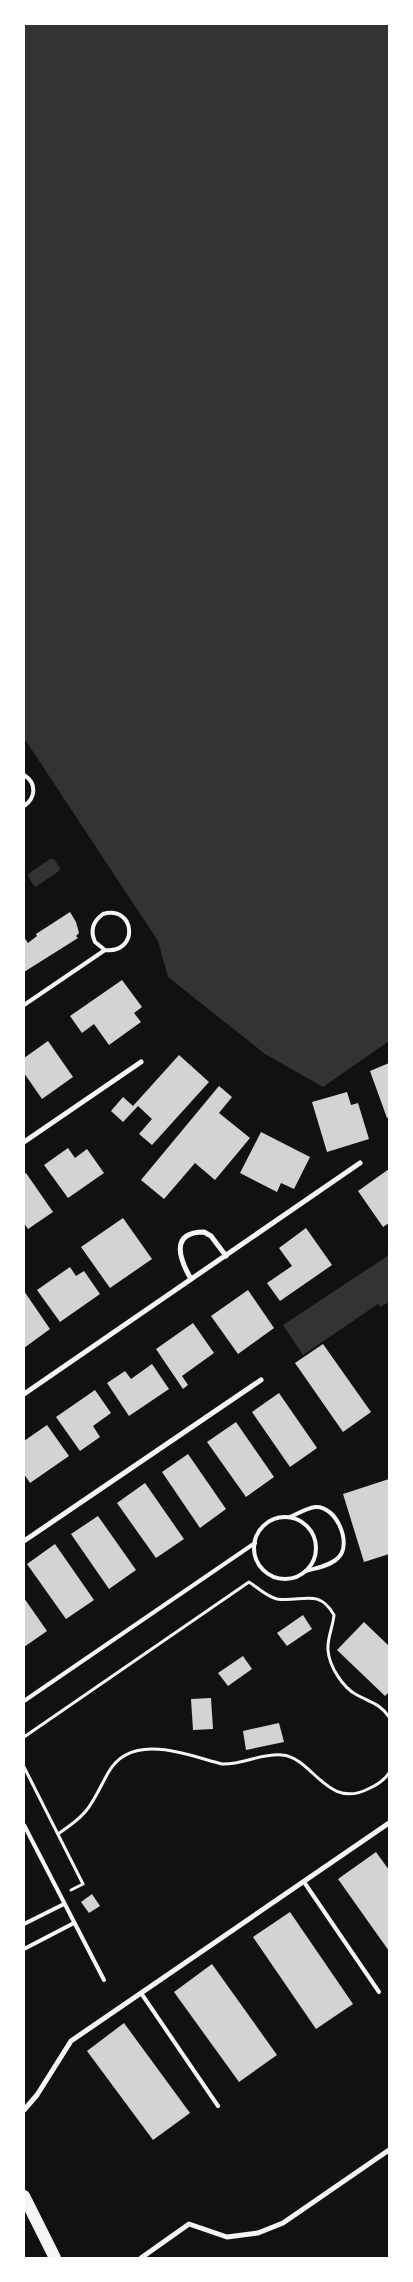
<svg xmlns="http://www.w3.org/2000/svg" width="413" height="2282" font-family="'Source Sans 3',sans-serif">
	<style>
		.water { fill: #333 }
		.building { fill: #d3d3d3 }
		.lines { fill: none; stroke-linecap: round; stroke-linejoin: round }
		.path { stroke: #f5f5f5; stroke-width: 3 }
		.service { stroke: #f5f5f5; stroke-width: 4 }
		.minor { stroke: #f5f5f5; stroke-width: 5 }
		.primary { stroke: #f5f5f5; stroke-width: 12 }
	</style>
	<rect width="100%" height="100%" fill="#111"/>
	<g class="water">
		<polygon points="24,24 389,24 389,1041 323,1087 265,1054 168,977 158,941 24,738"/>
		<polygon points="50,859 54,859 60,868 59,871 37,886 34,886 28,876 28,874"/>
		<polygon points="389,1255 389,1302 380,1307 378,1304 303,1355 283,1325"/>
	</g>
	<g class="building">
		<polygon points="70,912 76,922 79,933 76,936 78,938 24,972 24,937 28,943 37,936 36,934"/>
		<polygon points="122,980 142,1007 134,1013 141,1022 109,1045 94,1024 82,1033 70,1016"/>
		<polygon points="48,1041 73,1077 42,1099 24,1073 24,1058"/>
		<polygon points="179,1055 209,1082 152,1145 139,1134 152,1119 138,1106 123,1122 111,1111 123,1097 133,1106"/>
		<polygon points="389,1063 389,1117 387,1118 370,1071"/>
		<polygon points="219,1086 232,1097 219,1113 250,1138 215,1180 195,1163 164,1199 141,1180"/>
		<polygon points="347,1092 351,1105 358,1103 369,1139 327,1152 312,1102"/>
		<polygon points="261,1132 310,1157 294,1189 281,1183 277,1192 240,1173"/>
		<polygon points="68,1148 75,1158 87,1149 104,1173 68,1198 44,1165"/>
		<polygon points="389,1169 389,1223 383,1227 358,1191"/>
		<polygon points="26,1173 53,1212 28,1229 24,1223 24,1174"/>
		<polygon points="123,1218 152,1259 110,1288 81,1247"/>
		<polygon points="306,1228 332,1265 280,1301 267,1283 292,1266 279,1248"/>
		<polygon points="70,1267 76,1276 84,1271 100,1294 60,1322 37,1290"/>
		<polygon points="248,1290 274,1328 238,1354 211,1316"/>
		<polygon points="24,1291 50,1329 24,1348"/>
		<polygon points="193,1323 214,1353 182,1376 188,1385 183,1389 156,1349"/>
		<polygon points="323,1344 371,1412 343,1432 295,1363"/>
		<polygon points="152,1364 169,1389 129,1416 107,1383 125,1371 131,1379"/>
		<polygon points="95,1390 111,1413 93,1426 100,1437 80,1451 56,1417"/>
		<polygon points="279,1393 317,1448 290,1467 252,1412"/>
		<polygon points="236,1422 274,1477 246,1497 207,1442"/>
		<polygon points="47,1425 69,1456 30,1483 24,1474 24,1441"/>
		<polygon points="188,1454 226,1509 200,1528 162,1472"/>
		<polygon points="389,1479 389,1554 364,1562 343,1494"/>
		<polygon points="145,1483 184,1539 156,1558 117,1503"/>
		<polygon points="98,1516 136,1570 109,1589 71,1534"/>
		<polygon points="55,1544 94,1600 66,1619 27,1564"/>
		<polygon points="24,1598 47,1631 24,1647"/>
		<polygon points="303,1615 312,1629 287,1646 277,1633"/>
		<polygon points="364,1622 389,1646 389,1692 385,1696 337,1650"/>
		<polygon points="243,1656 252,1669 228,1686 218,1673"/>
		<polygon points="211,1698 213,1729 193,1730 191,1699"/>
		<polygon points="279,1723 284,1742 246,1750 243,1731"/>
		<polygon points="376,1852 389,1870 389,1951 338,1879"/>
		<polygon points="92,1894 100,1906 89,1913 81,1902"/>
		<polygon points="290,1912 353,2004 316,2029 253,1937"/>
		<polygon points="212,1964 277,2055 239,2082 174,1992"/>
		<polygon points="124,2023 190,2113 153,2140 87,2051"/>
	</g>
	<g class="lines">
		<g class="path">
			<path d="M24,1737L249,1582C257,1587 267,1597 277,1599C301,1603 318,1587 334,1615C333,1627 327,1638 328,1650C329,1666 343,1688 357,1695C370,1702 381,1704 389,1717"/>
			<polyline points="24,1767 83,1884 71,1890"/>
			<path d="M58,1834C91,1812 90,1806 108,1773C131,1731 187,1755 222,1764C242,1765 261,1753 282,1755C312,1757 327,1810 368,1789C377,1785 384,1781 389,1773"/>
		</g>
		<g class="service">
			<path d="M24,775C37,783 36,798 24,806"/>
			<path d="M24,1005L105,950C139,954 136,905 103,914C92,922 90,931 95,942L105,950"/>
			<path d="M290,1517C297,1514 307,1508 315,1507C336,1505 353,1544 338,1558C330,1566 316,1568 306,1571"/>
			<circle cx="285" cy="1548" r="31"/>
			<polyline points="24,1701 255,1543"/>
			<polyline points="24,1825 104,1980"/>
			<polyline points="304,1882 379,1992"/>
			<polyline points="24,1924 64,1904"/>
			<polyline points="24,1949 74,1923"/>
			<polyline points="141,1993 218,2106"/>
		</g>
		<g class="minor">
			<polyline points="24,1142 141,1062"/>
			<path d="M191,1279C180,1260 169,1232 204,1232L211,1236L226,1256"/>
			<polyline points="24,1394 360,1163"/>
			<polyline points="24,1541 261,1380"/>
			<polyline points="24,2110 37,2095 71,2041 389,1823"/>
			<polyline points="141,2258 189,2224 227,2237 258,2233 283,2223 389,2150"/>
		</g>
		<polyline class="primary" points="24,2196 55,2258"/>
	</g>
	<rect width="413" height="2282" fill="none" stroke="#ffffff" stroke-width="50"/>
</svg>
